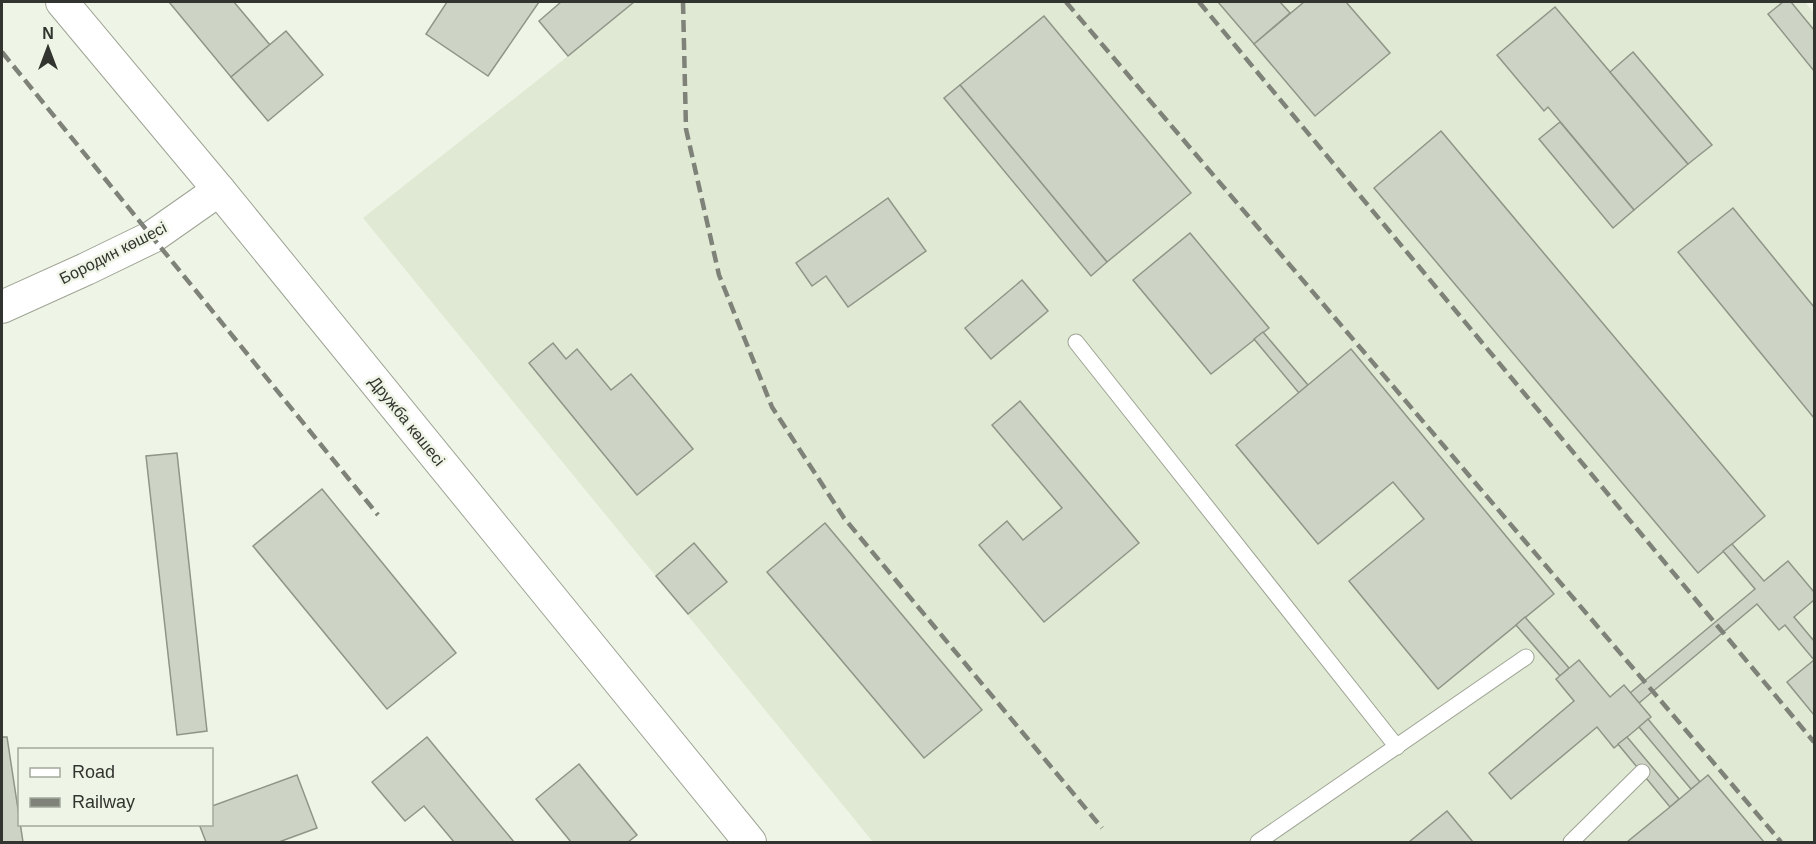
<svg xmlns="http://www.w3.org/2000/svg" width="1816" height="844" font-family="Arial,sans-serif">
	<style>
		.built { fill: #e0e9d3 }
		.building { fill: #ced4c5; stroke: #8f9587; stroke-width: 1.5 }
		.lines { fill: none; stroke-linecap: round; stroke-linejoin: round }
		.service-casing { stroke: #9ea495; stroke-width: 17 }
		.minor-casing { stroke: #9ea495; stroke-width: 34 }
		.service { stroke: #fff; stroke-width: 15 }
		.minor { stroke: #fff; stroke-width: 32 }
		.rail { stroke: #7e8278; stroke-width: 4.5; stroke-dasharray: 12 6; stroke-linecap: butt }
		.labels { text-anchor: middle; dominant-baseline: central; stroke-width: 5; stroke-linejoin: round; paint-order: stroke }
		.street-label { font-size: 16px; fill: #32352f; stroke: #eff5e6 }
	</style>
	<rect width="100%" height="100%" fill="#eff5e6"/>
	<polygon class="built" points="634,2 1805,2 1814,13 1814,842 873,842 363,218 568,56"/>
	<g class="building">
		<polygon points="169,2 234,2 270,45 231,77"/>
		<polygon points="447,2 539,2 488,76 426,34"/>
		<polygon points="561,2 634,2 568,56 539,21"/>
		<polygon points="1218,2 1280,2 1290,13 1254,44"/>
		<polygon points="1304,2 1346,2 1390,53 1315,116 1254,44"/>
		<polygon points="1783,2 1791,2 1814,30 1814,71 1768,14"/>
		<polygon points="1555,7 1688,164 1634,210 1548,107 1544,111 1497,55"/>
		<polygon points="1044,16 1191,193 1107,262 960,85"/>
		<polygon points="286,31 323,75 268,121 231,77"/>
		<polygon points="1633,52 1712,145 1688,164 1610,72"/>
		<polygon points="960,85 1107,262 1091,276 944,98"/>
		<polygon points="1560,122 1634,210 1613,228 1539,139"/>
		<polygon points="1441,131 1765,516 1698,573 1374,188"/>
		<polygon points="888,198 926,251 848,307 826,276 812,286 796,263"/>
		<polygon points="1733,208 1814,307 1814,418 1678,252"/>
		<polygon points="1190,233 1269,328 1211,374 1133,280"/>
		<polygon points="1022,280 1048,311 991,359 965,328"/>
		<polygon points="1263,332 1308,385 1299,393 1254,339"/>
		<polygon points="553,343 566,359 577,349 611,390 631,374 693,449 637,495 529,363"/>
		<polygon points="1351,349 1554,594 1438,689 1349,581 1424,519 1393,482 1318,544 1236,445"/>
		<polygon points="1020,401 1139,543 1044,622 979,545 1007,521 1023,540 1062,508 992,425"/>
		<polygon points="177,453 207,731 177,735 146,456"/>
		<polygon points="322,489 456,653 387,709 253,546"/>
		<polygon points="825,523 982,710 924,758 767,572"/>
		<polygon points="694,543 727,582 688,614 656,576"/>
		<polygon points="1732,544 1764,581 1788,561 1814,592 1814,600 1794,617 1814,641 1814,660 1785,625 1779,630 1757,604 1639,703 1630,693 1755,589 1723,551"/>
		<polygon points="1525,617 1569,668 1560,676 1516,625"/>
		<polygon points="1579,660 1610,697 1624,685 1651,717 1614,748 1597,727 1511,799 1489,773 1574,701 1556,679"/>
		<polygon points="1814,660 1814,715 1787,682"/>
		<polygon points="1648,719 1700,782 1691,789 1639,727"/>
		<polygon points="2,737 7,737 23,842 2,842"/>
		<polygon points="427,737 514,842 454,842 424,806 405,821 372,782"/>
		<polygon points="1627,737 1679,799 1670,807 1618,744"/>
		<polygon points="579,764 637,835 628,842 571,842 536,799"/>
		<polygon points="297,775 317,828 279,842 206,842 199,824 212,824 212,806"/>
		<polygon points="1708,775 1764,842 1627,842 1670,807"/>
		<polygon points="1447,811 1473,842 1409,842"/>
	</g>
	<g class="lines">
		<defs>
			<g id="service">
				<polyline points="1076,342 1397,747"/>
				<polyline points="1258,842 1526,657"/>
				<polyline points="1571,842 1642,772"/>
			</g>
			<g id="minor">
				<polyline points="62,2 219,190 750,842"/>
				<polyline points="2,307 86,269 152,237 219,190"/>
			</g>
		</defs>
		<use href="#service" class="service-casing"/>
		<use href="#minor" class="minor-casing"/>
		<use href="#service" class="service"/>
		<use href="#minor" class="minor"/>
		<g class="rail">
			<polyline points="683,2 686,129 719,275 772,407 844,518 1102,828"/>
			<polyline points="1066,2 1781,842"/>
			<polyline points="1199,2 1814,742"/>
			<polyline points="2,52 378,515"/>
		</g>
	</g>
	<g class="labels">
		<g class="street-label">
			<text transform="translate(113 253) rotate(-27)">Бородин көшесі</text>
			<text transform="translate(407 421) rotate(51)">Дружба көшесі</text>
		</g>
	</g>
	<rect width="1816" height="844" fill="none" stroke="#32352f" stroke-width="6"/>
	<rect x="18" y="748" width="195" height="78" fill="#eff5e6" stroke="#a3a89d" stroke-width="1.5"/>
	<rect x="30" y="768" width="30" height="9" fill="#ffffff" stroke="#a3a89d" stroke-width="1.5"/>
	<text x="72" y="778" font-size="18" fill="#32352f">Road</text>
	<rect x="30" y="798" width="30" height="9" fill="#7e8278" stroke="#a3a89d" stroke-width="1.5"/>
	<text x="72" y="808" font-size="18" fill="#32352f">Railway</text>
	<g transform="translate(48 48)" stroke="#eff5e6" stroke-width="4.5" paint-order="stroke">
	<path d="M0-4.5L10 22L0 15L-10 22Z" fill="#32352f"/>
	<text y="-9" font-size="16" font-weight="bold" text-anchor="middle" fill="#32352f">N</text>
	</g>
</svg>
